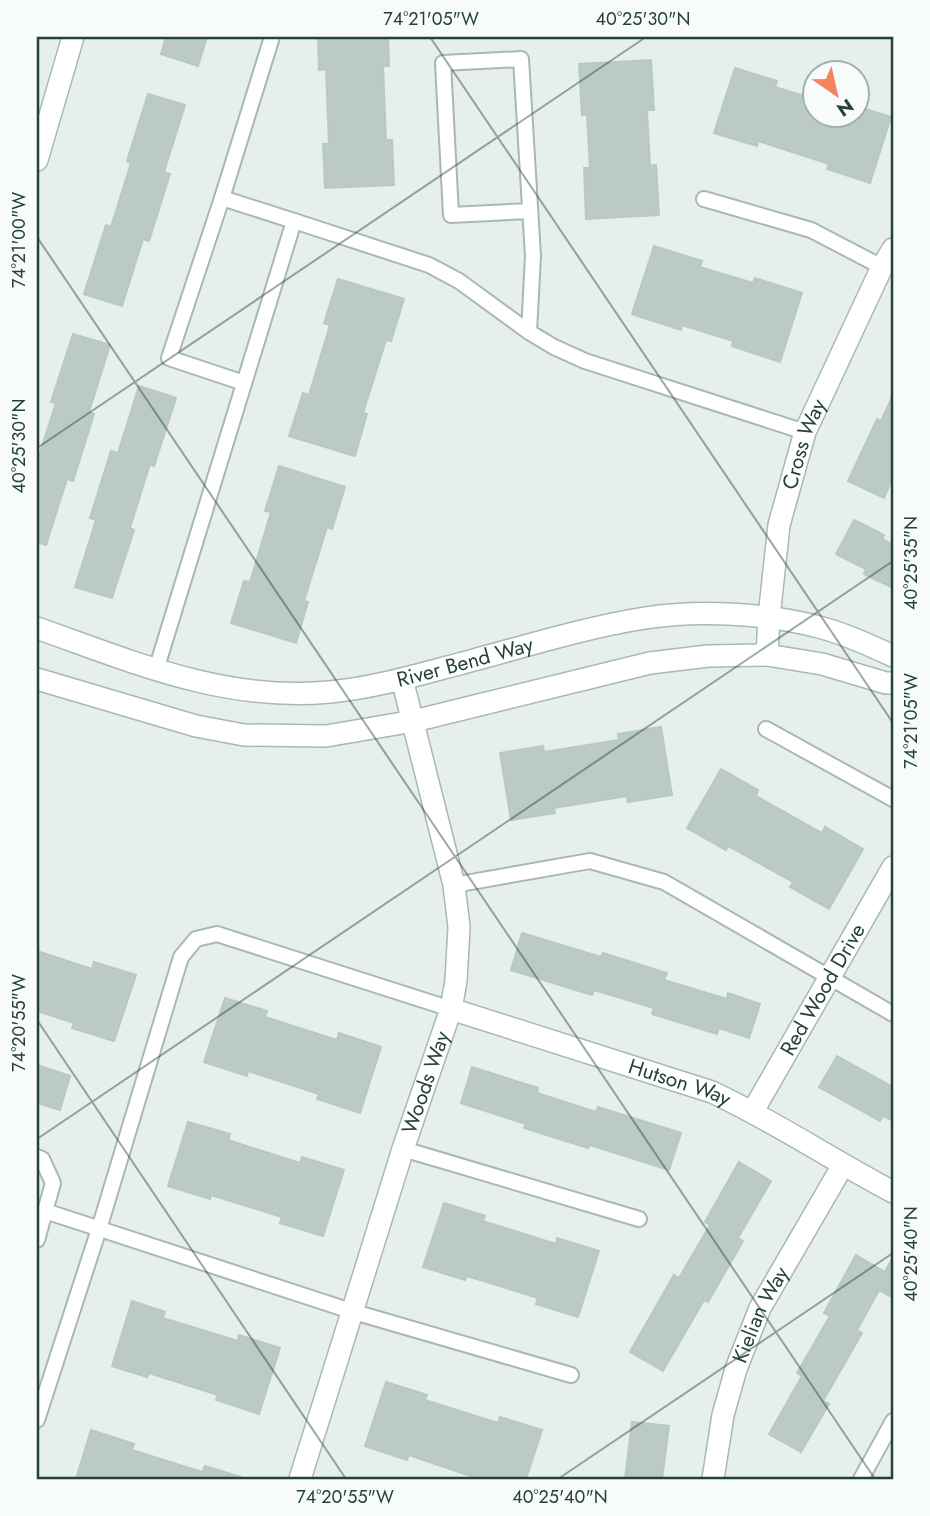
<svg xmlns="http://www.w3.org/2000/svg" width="930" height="1516" font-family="Jost,sans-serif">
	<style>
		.building { fill: #bbcac4; stroke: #b8c9c2; stroke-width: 2 }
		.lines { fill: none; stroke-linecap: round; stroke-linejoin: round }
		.service-casing { stroke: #a8b8b2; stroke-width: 18 }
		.minor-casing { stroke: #a8b8b2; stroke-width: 24 }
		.secondary-casing { stroke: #a4bbb3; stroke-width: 24 }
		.service { stroke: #fff; stroke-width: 14 }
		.minor { stroke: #fff; stroke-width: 21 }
		.secondary { stroke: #fff; stroke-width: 21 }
		.ticks { fill: none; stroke: #24423a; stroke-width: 2; stroke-opacity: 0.45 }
		.labels { text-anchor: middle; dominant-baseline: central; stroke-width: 7; stroke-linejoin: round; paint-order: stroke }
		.street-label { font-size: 21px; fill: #24423a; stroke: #f7fbf9 }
		.neatline { fill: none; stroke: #24423a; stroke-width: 2.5 }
		.ticks-label { font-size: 18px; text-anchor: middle; fill: #24423a }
	</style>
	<rect width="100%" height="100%" fill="#e6efeb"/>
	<g class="building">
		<polygon points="166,37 207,37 198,66 161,54"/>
		<polygon points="318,37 388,37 389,66 383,66 386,140 392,140 394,185 325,188 323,144 329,144 326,69 319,70"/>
		<polygon points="651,60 654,110 647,110 650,166 656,165 659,215 586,219 584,168 590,168 587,115 582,115 579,64"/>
		<polygon points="735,68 777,81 775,87 814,99 814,116 856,116 856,106 891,117 870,183 827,169 829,164 758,141 757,146 714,133"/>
		<polygon points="148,94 185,105 164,172 170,174 149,241 143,239 122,306 84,294 106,225 111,227 131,163 127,161"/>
		<polygon points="654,246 702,261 700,267 753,283 755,278 802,293 780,362 732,346 733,341 682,325 681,330 632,314"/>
		<polygon points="338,279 404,299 391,341 386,340 363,413 367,414 355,456 289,436 303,393 309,395 330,325 324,323"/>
		<polygon points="73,334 110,345 89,412 94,414 73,481 67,479 46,545 37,542 37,462 56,403 51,402"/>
		<polygon points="139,386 176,398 154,466 150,464 130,528 134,530 112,598 75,587 96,520 90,518 111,451 118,453"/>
		<polygon points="893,395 893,477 884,498 848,481 877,419 881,421"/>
		<polygon points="279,466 345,487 332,529 327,527 304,601 308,602 296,643 231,623 244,581 250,582 271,512 265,511"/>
		<polygon points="854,520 884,535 882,539 893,545 893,588 864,574 866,569 836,554"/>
		<polygon points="661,727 672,795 628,802 627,796 554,808 555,813 511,820 500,753 543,746 544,752 619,740 618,734"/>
		<polygon points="721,769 758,790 756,796 822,833 825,827 863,849 829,909 790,887 793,882 728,846 726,850 687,828"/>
		<polygon points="522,933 601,957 603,953 667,973 664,980 727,999 728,993 760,1004 749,1038 719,1028 717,1034 652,1014 654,1008 594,990 592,995 511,970"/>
		<polygon points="37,951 92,969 94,962 136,975 114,1041 72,1028 74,1023 37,1011"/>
		<polygon points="225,998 267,1011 265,1017 337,1040 339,1033 381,1047 360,1113 317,1099 319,1094 248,1071 247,1076 204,1062"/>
		<polygon points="837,1056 893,1087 893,1121 883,1116 880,1121 819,1087"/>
		<polygon points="37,1065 70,1076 60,1110 37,1103"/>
		<polygon points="472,1067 538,1088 537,1093 596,1112 598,1107 681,1133 669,1170 590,1145 588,1148 524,1128 526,1124 461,1103"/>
		<polygon points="188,1122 230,1134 228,1140 300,1163 302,1157 344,1170 323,1236 280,1223 282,1217 211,1195 210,1199 168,1186"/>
		<polygon points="739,1162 771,1181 738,1238 743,1241 708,1302 704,1300 663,1371 630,1352 674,1275 679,1278 710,1225 705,1222"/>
		<polygon points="444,1203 485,1216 483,1221 556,1244 557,1238 599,1251 578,1317 536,1304 538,1298 467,1276 465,1280 423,1267"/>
		<polygon points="856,1255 885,1272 893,1257 893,1298 879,1290 857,1330 862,1333 823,1401 829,1404 801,1452 769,1434 802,1376 797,1373 830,1316 824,1313"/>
		<polygon points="132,1301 165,1312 163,1318 238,1341 239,1335 280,1348 259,1414 216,1400 218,1395 149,1373 147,1377 112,1366"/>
		<polygon points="386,1382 427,1395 425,1400 498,1423 500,1417 542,1430 526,1479 479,1479 409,1455 407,1460 365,1446"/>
		<polygon points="632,1422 669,1426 662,1479 625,1479"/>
		<polygon points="91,1430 134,1444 132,1450 202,1472 205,1466 241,1477 240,1479 76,1479"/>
	</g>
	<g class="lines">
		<defs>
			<g id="service">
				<polyline points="222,198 272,37"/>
				<polyline points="704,199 811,230 882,267"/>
				<polyline points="529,332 533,256 521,59 443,63 451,215 529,211"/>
				<polyline points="244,383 169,358 222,198 294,221"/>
				<polyline points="156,670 294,221 429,265 459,281 529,332 554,347 585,361 805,432"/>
				<polyline points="766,729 893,799"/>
				<polyline points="454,885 590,861 664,882 893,1014"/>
				<polyline points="403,1149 639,1219"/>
				<polyline points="37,1157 42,1159 53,1183 37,1240"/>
				<polyline points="45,1211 354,1312 571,1375"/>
				<polyline points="37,1420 99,1229 181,957 196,939 217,934 451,1009"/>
				<polyline points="861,1479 893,1421"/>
			</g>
			<g id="minor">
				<path id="s1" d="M37,628C133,662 225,702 330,692C373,688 417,675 459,664C520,648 582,628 645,618C699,610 766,613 819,627C845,634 869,645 893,656"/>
				<path id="s2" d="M767,655L769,617L779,525L805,432L882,267L893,249"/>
				<polyline points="37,679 196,726 244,735 326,736 414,721 650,663 708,656 767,655 822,664 886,683 893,683"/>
				<path id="s3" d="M451,1009L712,1092C774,1121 832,1160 893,1192"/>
				<path id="s4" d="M753,1111L893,867"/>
				<path id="s5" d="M300,1479L403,1149L451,1009L456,981L459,927L454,885L402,679"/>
				<path id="s6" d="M713,1479L723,1415L736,1369L760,1308L843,1165"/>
			</g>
			<polyline id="secondary" points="37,160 73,37"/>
		</defs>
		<use href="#service" class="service-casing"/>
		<use href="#minor" class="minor-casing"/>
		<use href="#secondary" class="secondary-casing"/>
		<use href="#service" class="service"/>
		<use href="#minor" class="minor"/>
		<use href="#secondary" class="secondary"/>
	</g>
	<path class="ticks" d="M430,37L893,723M37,237L875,1479M37,448L646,37M37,1020L346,1479M37,1139L893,561M558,1479L893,1253"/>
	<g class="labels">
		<g class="street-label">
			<text stroke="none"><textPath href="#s2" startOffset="215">Cross Way</textPath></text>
			<text stroke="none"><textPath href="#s1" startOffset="441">River Bend Way</textPath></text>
			<text stroke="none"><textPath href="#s4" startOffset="140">Red Wood Drive</textPath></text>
			<text stroke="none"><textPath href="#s5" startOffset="416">Woods Way</textPath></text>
			<text stroke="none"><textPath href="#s3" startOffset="240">Hutson Way</textPath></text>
			<text stroke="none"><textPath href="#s6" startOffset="172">Kielian Way</textPath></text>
		</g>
	</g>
	<rect width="930" height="1516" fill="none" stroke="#f7fbf9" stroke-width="77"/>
	<g transform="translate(836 94) rotate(146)"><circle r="33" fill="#f7fbf9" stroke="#a3b1ad" stroke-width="2"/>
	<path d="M0-5L12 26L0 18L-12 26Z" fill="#f4845f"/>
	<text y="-10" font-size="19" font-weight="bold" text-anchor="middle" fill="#24423a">N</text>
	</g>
	<rect x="38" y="38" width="854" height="1440" class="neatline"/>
	<g class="ticks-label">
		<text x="431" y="25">74°21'05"W</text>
		<text x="643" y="25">40°25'30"N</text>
		<text transform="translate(19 240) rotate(-90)" y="6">74°21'00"W</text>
		<text transform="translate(19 446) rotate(-90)" y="6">40°25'30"N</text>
		<text transform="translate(911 563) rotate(-90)" y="6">40°25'35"N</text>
		<text transform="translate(911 721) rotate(-90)" y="6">74°21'05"W</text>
		<text transform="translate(19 1023) rotate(-90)" y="6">74°20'55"W</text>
		<text transform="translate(911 1254) rotate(-90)" y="6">40°25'40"N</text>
		<text x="345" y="1503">74°20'55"W</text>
		<text x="560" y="1503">40°25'40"N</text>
	</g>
</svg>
